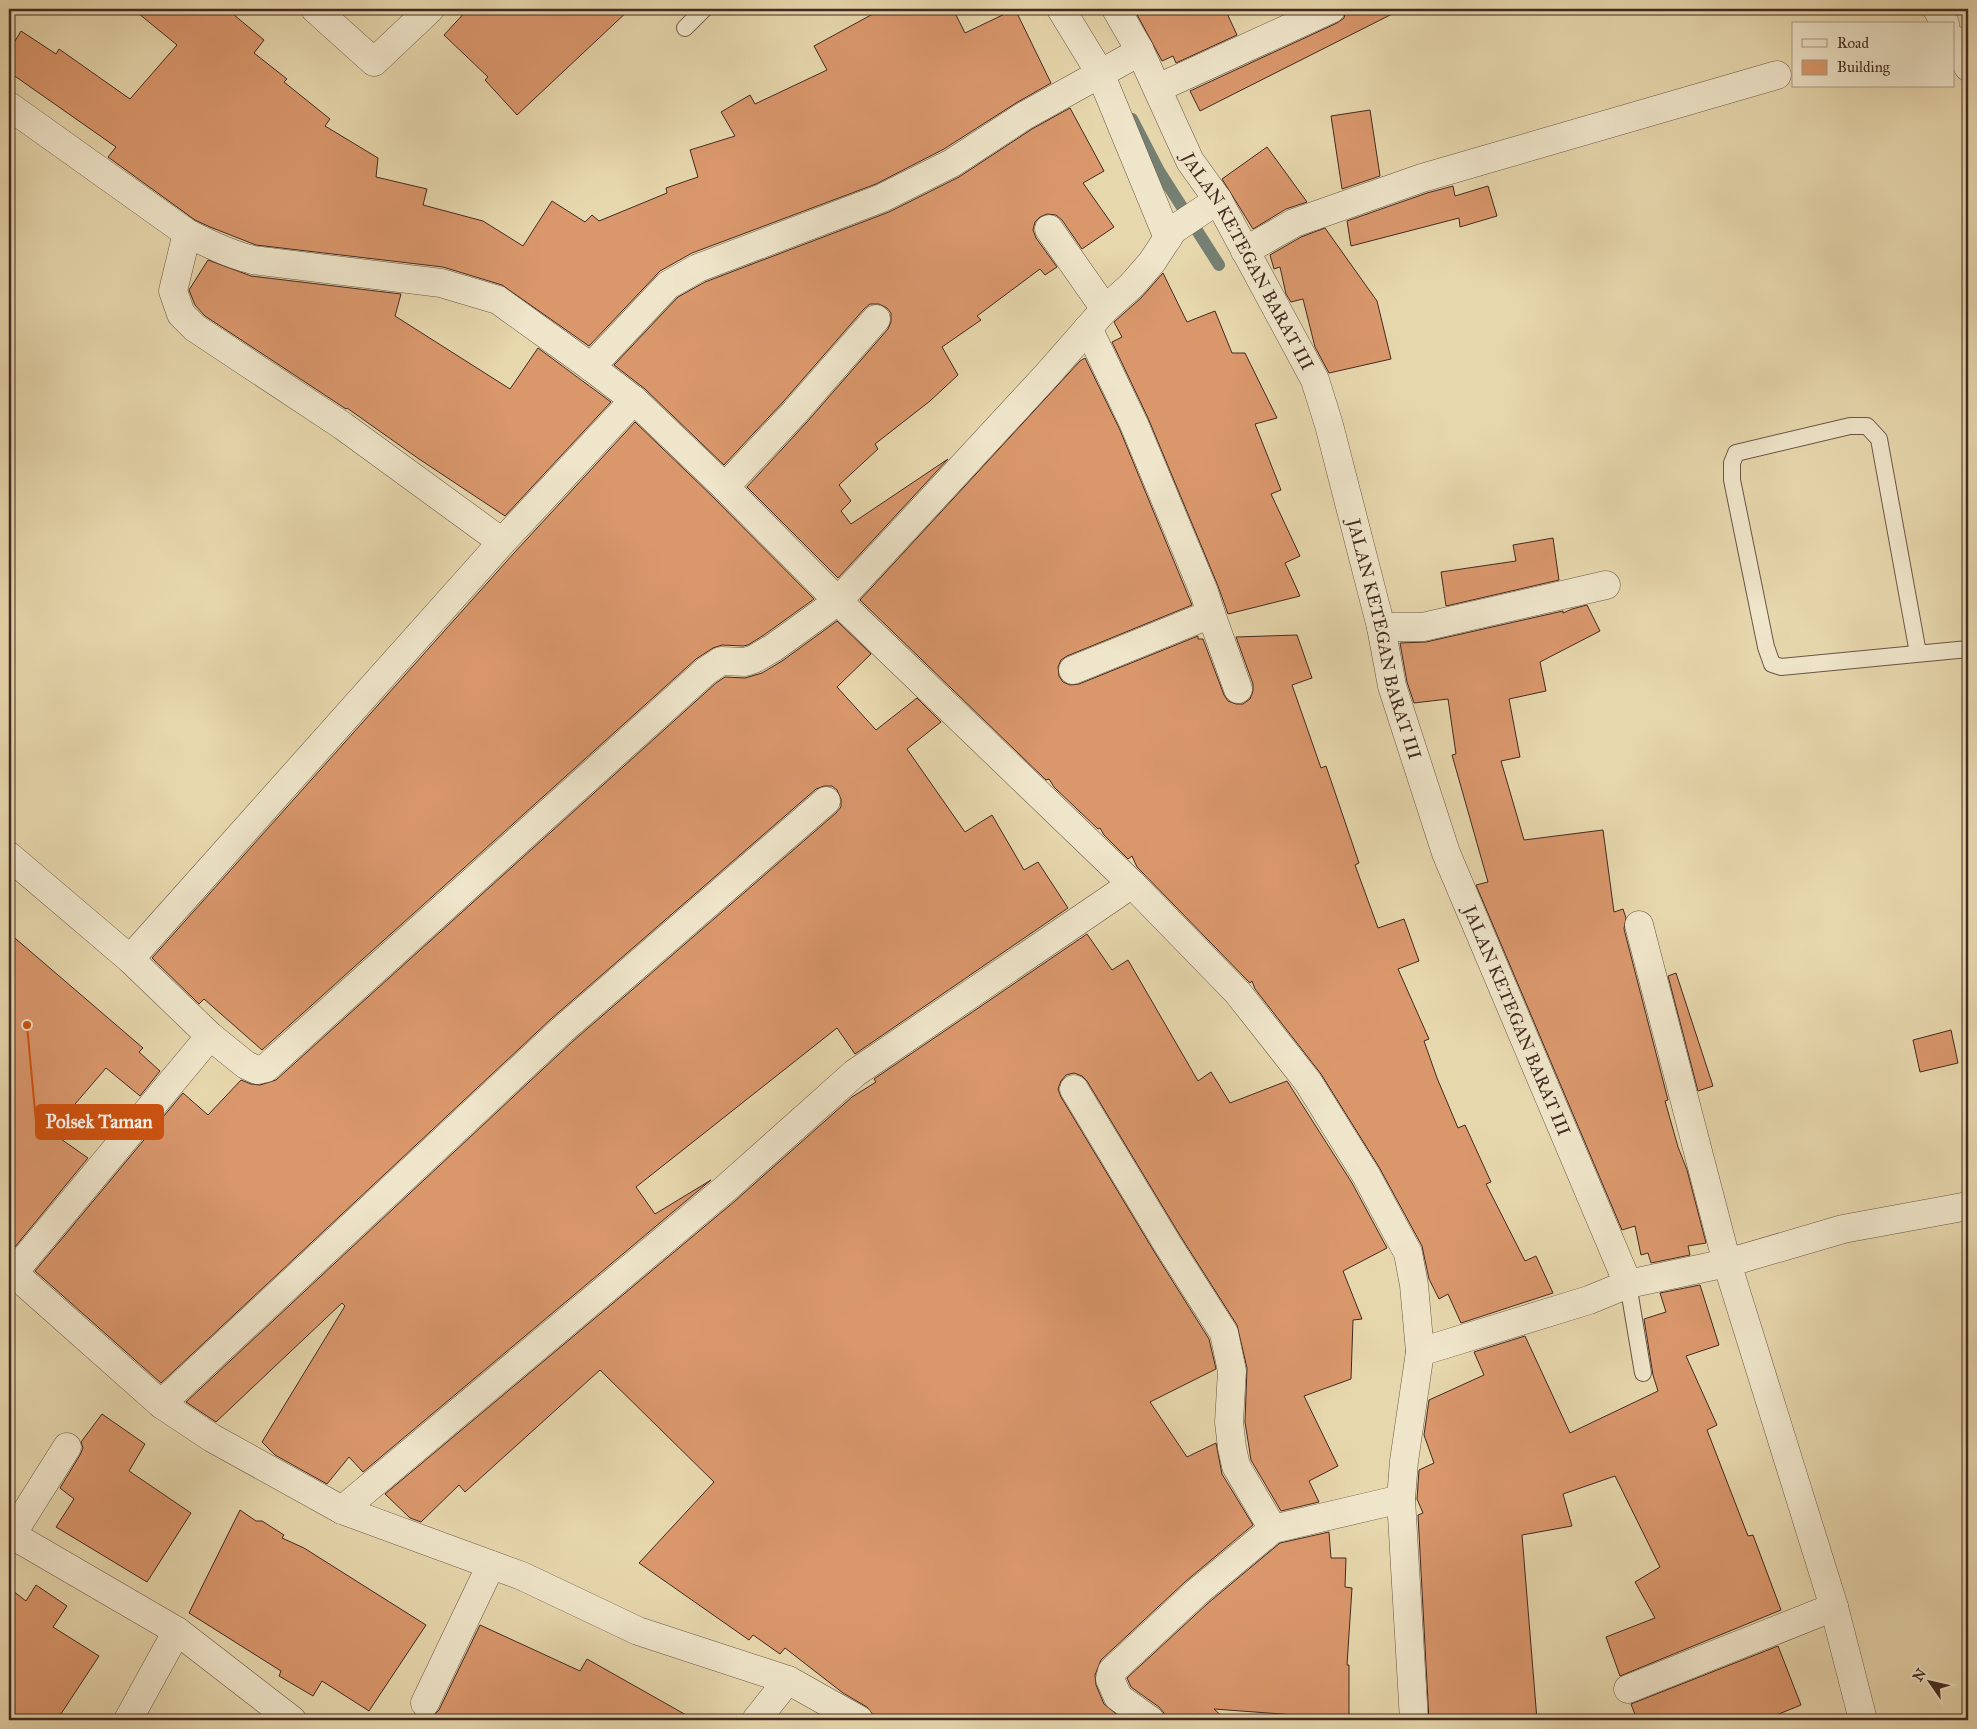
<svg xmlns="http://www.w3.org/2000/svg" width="1977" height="1729" font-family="'IM FELL Great Primer',serif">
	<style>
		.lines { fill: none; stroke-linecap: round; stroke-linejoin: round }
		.stream { stroke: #758072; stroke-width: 12 }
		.building { fill: #da976c; stroke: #422a21 }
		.service-casing { stroke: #6b5544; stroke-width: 18 }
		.minor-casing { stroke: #6b5544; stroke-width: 29 }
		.service { stroke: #efe5ca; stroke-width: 16 }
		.minor { stroke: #efe5ca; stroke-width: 28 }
		.labels { text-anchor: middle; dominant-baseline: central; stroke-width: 4.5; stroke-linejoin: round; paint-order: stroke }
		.street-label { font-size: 18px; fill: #422a21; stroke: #efe5ca }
		.leader { fill: none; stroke: #cf520f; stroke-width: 2 }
		.callout-dot { fill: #cf520f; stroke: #efe5ca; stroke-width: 2 }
		.callout { fill: #cf520f; stroke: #cf520f; stroke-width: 2 }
		.callout-label { font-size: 19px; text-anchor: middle; font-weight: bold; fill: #fff }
	</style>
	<rect width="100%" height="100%" fill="#e7d7ad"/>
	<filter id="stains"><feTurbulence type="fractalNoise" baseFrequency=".004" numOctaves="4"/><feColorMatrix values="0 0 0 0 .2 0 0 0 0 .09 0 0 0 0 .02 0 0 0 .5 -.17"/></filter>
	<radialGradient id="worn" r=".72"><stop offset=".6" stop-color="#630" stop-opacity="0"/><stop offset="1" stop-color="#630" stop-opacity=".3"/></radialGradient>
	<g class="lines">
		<polyline class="stream" points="1132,119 1159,171 1219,265"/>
	</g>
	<g class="building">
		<polygon points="133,9 227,9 264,40 254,53 287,79 284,82 330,119 325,126 378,158 376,177 427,189 423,205 483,221 523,246 552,201 585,222 592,215 599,221 667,193 666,188 698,177 690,150 735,136 721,112 750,95 755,104 827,70 814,46 882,9 953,9 965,33 1015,9 1051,83 1016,103 944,149 876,184 692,253 660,271 589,346 502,285 443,267 256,245 210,227 195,220 108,157 116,147 9,72 9,51 21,31 56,54 59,49 130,99 177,45"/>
		<polygon points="468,9 630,9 517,115 485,80 488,77 444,35"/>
		<polygon points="1134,9 1225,9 1237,35 1176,63 1173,56 1162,61"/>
		<polygon points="1346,9 1402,9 1200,111 1190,91 1337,23 1344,18"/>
		<polygon points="1070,108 1104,171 1083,183 1114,227 1082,249 1062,220 1056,215 1047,214 1040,217 1035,222 1033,230 1036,238 1057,267 1045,275 1040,269 977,316 981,320 942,347 958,375 930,401 875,444 878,449 839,485 851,501 841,511 851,524 948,459 838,578 747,487 807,422 888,329 891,322 891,313 887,308 879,304 870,304 864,309 783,402 724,465 645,389 614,365 678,297 705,282 889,212 959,177 1032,129"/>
		<polygon points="1370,110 1380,176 1342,189 1331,116"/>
		<polygon points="1267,147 1307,202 1286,209 1253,229 1222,179"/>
		<polygon points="1453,186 1455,196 1488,186 1497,216 1460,227 1459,218 1351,246 1347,221 1427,193"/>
		<polygon points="1325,228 1377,301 1391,359 1329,373 1315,347 1303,299 1291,302 1286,294 1280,267 1274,269 1270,255 1301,237"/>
		<polygon points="208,260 251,276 401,294 395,316 510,389 538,348 611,402 505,516 419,459 347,408 346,409 205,316 195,305 189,290"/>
		<polygon points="1163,273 1187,322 1215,311 1232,353 1245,353 1277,418 1255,424 1281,490 1271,494 1300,556 1285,563 1300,596 1228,614 1218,586 1148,418 1112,342 1122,337 1114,322 1141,298"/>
		<polygon points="1085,358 1120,430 1192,605 1067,656 1061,660 1058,667 1059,676 1063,682 1070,685 1079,684 1198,636 1198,639 1203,639 1224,695 1228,701 1236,704 1243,704 1250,699 1253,691 1253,684 1236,637 1297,635 1312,678 1292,685 1321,768 1326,766 1359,863 1355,865 1378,928 1404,919 1419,961 1398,969 1429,1039 1424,1041 1437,1078 1458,1128 1465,1125 1491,1182 1486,1184 1525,1261 1536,1256 1553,1293 1461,1323 1448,1294 1439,1299 1429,1279 1422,1246 1379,1167 1321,1074 1255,989 1252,981 1250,983 1137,867 1132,856 1128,859 1104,835 1100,828 1098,829 1054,787 1049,779 1046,780 860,600 1080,361"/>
		<polygon points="635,422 714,498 814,599 764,635 748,645 743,646 722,645 713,648 696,659 262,1050 204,999 199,1004 152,958 514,553"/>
		<polygon points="1553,538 1559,580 1446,606 1441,572 1516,561 1513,545"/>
		<polygon points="1587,605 1600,631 1540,662 1546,691 1509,699 1520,757 1501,761 1524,840 1603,830 1614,912 1623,909 1626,918 1624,929 1668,1100 1665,1101 1678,1147 1687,1170 1706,1243 1688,1246 1690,1255 1651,1263 1648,1253 1641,1255 1635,1226 1622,1230 1476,885 1488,882 1452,755 1456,754 1448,699 1414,703 1407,682 1400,643 1426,642 1563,611 1563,613 1572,609"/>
		<polygon points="837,621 871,654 837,687 876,730 917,698 941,722 907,749 965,832 992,815 1024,870 1038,862 1068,908 855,1054 837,1028 636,1187 655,1214 711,1180 363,1472 349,1457 327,1484 275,1455 262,1442 345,1306 342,1303 216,1422 186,1402 572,1042 836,813 841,807 841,799 837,790 832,786 824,786 816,789 551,1019 161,1383 35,1271 183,1093 208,1115 241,1080 251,1084 260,1085 276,1080 716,683 725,677 745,678 762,673 782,661"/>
		<polygon points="9,933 143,1048 139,1052 160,1071 140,1096 106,1068 51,1132 88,1158 10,1253"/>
		<polygon points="1087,934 1112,970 1128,960 1198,1081 1211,1072 1230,1103 1287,1081 1352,1183 1387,1248 1343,1271 1362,1319 1353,1320 1351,1379 1304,1396 1338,1466 1309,1481 1319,1502 1281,1511 1251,1460 1245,1422 1247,1368 1237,1325 1181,1237 1087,1081 1082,1076 1074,1073 1066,1075 1061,1081 1058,1089 1061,1097 1155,1253 1209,1339 1216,1369 1150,1402 1187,1457 1216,1443 1222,1474 1253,1525 1186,1581 1101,1660 1095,1675 1096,1685 1104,1704 1124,1720 877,1720 867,1707 843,1693 785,1648 780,1654 753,1635 749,1640 639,1563 714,1482 600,1370 465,1492 459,1485 421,1522 410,1518 385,1494 735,1201 852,1097 876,1082 874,1079"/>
		<polygon points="1676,973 1713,1086 1698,1091 1668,976"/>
		<polygon points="1951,1030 1958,1063 1920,1072 1913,1040"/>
		<polygon points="1700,1285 1719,1345 1686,1356 1717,1425 1707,1430 1748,1536 1753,1535 1781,1610 1620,1676 1606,1637 1655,1618 1635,1582 1660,1567 1615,1476 1563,1494 1572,1526 1522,1535 1537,1720 1429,1720 1418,1515 1423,1513 1417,1499 1419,1470 1434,1463 1424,1435 1429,1400 1484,1375 1474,1352 1525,1336 1570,1433 1658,1391 1653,1375 1644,1319 1666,1312 1660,1293"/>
		<polygon points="102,1414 145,1444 129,1471 191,1513 147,1582 56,1527 74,1499 60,1488 80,1455 83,1448 81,1442"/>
		<polygon points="240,1510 256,1521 262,1521 284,1535 282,1538 304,1548 426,1625 369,1711 322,1681 313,1696 279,1676 281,1671 189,1613"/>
		<polygon points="1329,1532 1331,1558 1346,1558 1345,1587 1352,1588 1347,1665 1349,1665 1349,1719 1214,1709 1226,1720 1165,1720 1164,1713 1159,1707 1131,1687 1127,1678 1207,1604 1280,1543"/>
		<polygon points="36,1585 67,1606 53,1627 99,1656 57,1720 9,1720 9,1588 26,1601"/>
		<polygon points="480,1625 580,1671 587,1659 695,1720 428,1720 439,1710"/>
		<polygon points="1778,1646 1801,1705 1764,1720 1637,1720 1631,1704"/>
	</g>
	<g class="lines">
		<defs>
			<g id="service">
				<polyline points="685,28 704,9"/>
				<polyline points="1918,653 1879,439 1867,426 1850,426 1736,453 1732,463 1732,480 1766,647 1772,664 1781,667 1968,649"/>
				<polyline points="1628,1284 1643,1373"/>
			</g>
			<g id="minor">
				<polyline points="315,9 374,62 430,9"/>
				<polyline points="1061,9 1100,73 1168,238"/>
				<path id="s1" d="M1116,9L1139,49L1190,161L1218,200L1315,380L1329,425L1381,627L1392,686L1446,853L1628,1284"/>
				<polyline points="1937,9 1945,24"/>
				<polyline points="1953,39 1968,67"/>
				<polyline points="1158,88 1331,9"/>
				<path d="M9,106L187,233C209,244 229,254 253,260L441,283L498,300L591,367L634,400L725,487L838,601L1132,884L1238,993L1308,1082L1366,1175L1408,1253L1414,1285L1420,1352L1404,1461L1401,1499L1414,1720"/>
				<polyline points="1049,229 1105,309"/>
				<polyline points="187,233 173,291 181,314 195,328 343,426 502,542"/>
				<polyline points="1245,251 1294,223 1422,178 1777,75"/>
				<polyline points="591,367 668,285 698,268 882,198 952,163 1024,116 1132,56 1139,49"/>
				<polyline points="634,400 502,542 130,959 210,1036 246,1065 257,1070 266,1068 706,671 721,661 745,662 754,659 773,648 838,601 1047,375 1105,309 1131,286 1152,262 1173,230 1218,200"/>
				<polyline points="725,487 795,412 876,319"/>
				<polyline points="1211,614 1238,689"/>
				<polyline points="1381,627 1423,627 1606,585"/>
				<polyline points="1073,670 1211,614 1204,592 1134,424 1088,328"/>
				<polyline points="9,856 130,959"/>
				<polyline points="1639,925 1727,1263 1834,1607 1863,1720"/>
				<polyline points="1074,1089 1168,1245 1224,1333 1232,1371 1229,1422 1232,1448 1236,1466 1273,1529"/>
				<polyline points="9,1269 161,1404 212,1438 342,1510 522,1576 638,1631 788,1680 859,1720"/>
				<polyline points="9,1278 210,1036"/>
				<polyline points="1420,1352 1589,1300 1628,1284 1727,1263 1843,1229 1968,1206"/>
				<polyline points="161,1404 562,1030 826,801"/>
				<polyline points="342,1510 725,1189 855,1073 1132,884"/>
				<polyline points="12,1535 177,1631 292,1720"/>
				<polyline points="9,1539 67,1447"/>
				<polyline points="1628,1689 1834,1607"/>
				<polyline points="425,1703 491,1565"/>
				<polyline points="128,1720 177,1631"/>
				<polyline points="756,1720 788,1680"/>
				<polyline points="1150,1720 1118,1697 1110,1679 1112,1671 1197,1592 1273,1529 1401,1499"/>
			</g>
		</defs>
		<use href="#service" class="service-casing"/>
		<use href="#minor" class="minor-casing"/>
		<use href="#service" class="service"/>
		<use href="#minor" class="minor"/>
	</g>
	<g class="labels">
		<g class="street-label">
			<text stroke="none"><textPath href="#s1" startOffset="285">JALAN KETEGAN BARAT III</textPath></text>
			<text stroke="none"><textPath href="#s1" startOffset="690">JALAN KETEGAN BARAT III</textPath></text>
			<text stroke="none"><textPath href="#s1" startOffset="1095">JALAN KETEGAN BARAT III</textPath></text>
		</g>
	</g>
	<path class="leader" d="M27 1025L36 1122"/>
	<circle class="callout-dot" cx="27" cy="1025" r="5"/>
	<rect class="callout" x="36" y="1105" width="127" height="34" rx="5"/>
	<g class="callout-label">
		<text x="99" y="1128">Polsek Taman</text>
	</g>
	<rect width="1977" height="1729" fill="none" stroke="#e7d7ad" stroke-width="30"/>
	<rect x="10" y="10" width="1957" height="1709" fill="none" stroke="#422a21" stroke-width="2.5"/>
	<rect x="15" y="15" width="1947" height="1699" fill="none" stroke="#422a21"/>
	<rect x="1792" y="22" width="162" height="65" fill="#efe5ca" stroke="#aa9a86"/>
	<rect x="1802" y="39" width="25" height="8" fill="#efe5ca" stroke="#aa9a86"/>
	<text x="1837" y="48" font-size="15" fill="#422a21">Road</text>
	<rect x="1802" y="60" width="25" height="15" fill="#da976c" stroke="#aa9a86"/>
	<text x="1837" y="72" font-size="15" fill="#422a21">Building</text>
	<g transform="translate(1930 1682) rotate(304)" stroke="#efe5ca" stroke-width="4" paint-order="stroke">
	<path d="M0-4L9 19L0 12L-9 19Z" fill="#422a21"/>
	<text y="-8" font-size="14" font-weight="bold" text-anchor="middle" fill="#422a21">N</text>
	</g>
	<rect width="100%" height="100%" filter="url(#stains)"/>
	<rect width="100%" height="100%" fill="url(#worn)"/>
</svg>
